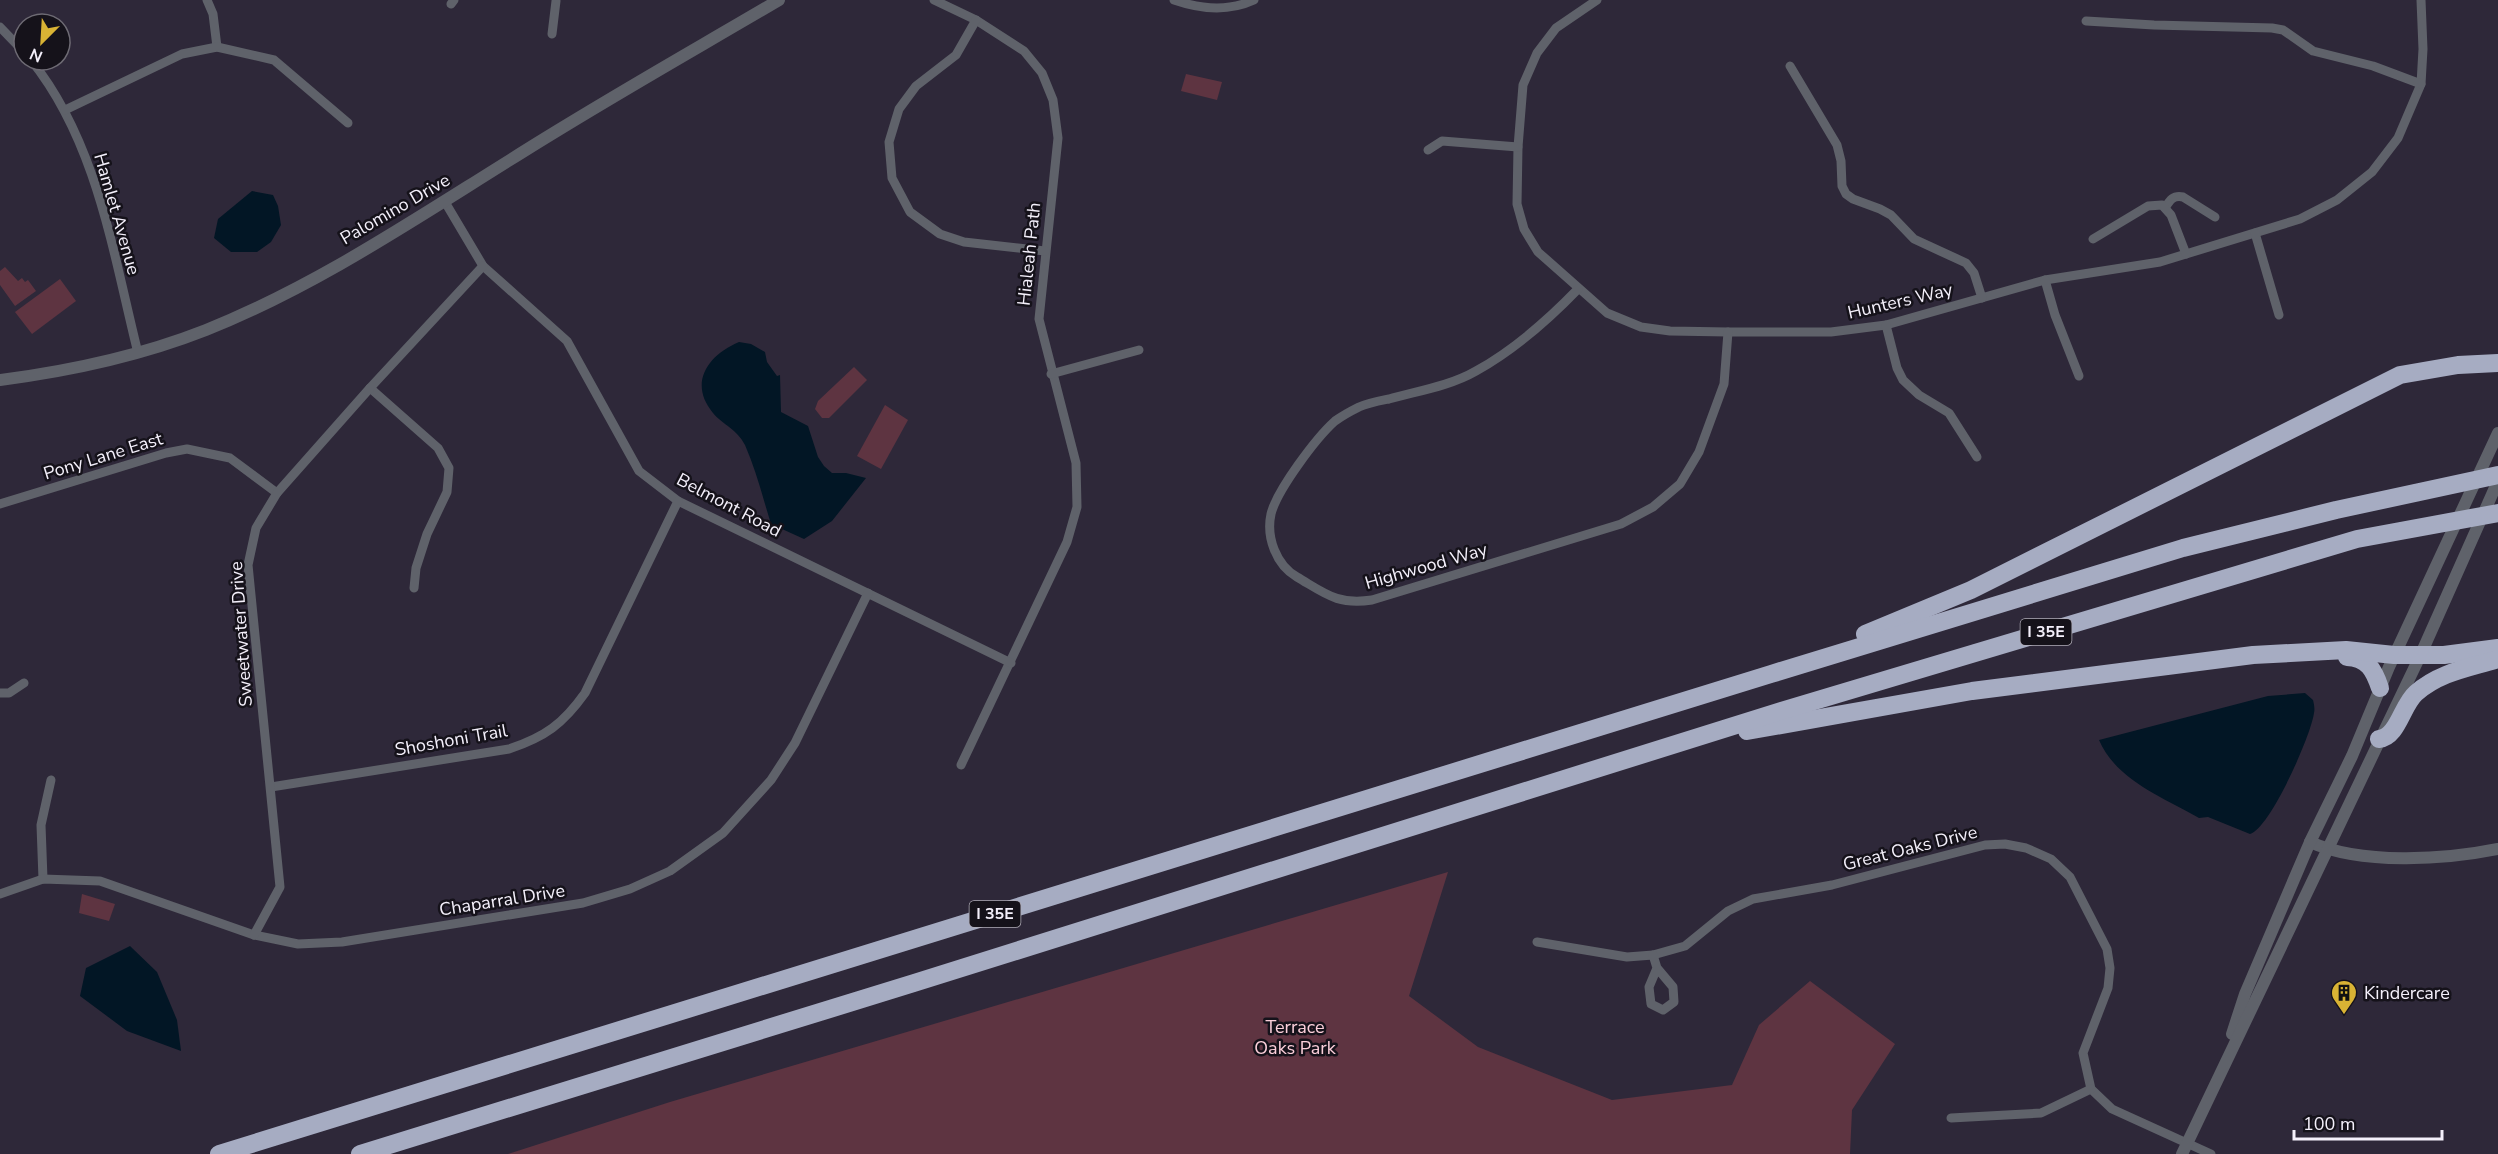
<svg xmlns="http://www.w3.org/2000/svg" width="2498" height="1154" font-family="'Nunito Sans',sans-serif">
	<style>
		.green { fill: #5e3441 }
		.water { fill: #021625 }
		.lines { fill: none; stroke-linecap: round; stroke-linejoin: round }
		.minor { stroke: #5f626a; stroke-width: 9 }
		.tertiary { stroke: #5f626a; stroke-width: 12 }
		.motorway { stroke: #a6acc2; stroke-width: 18 }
		.labels { text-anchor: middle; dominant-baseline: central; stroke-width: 5; stroke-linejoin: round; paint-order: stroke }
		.shield { fill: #15121a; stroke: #b1adb8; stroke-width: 1.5 }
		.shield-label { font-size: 16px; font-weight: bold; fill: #f4f0fb }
		.street-label { font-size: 18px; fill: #f4f0fb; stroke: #15121a }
		.poi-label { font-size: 18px; fill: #f4f0fb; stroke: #15121a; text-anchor: start }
		.park-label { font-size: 18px; fill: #fccfda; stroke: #15121a }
	</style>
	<rect width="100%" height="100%" fill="#2e2839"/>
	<g class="green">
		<polygon points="1186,74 1222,82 1217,100 1181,91"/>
		<polygon points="5,267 18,281 22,278 25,282 28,280 36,291 15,306 0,285 0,271"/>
		<polygon points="60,279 76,301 32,334 15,312"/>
		<polygon points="854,367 867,380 829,418 822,418 815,409 818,401"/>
		<polygon points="885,405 908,420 881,469 857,456"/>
		<polygon points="1448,872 1409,996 1478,1047 1612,1100 1732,1085 1759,1025 1810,981 1895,1044 1852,1110 1850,1154 508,1154 670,1102"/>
		<polygon points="82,894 115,904 109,921 79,913"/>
	</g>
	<g class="water">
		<polygon points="252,191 273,195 278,206 281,225 271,242 257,252 231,252 214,238 218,219"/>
		<path d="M739,342L751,344L765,352L767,362L777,376L780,375L781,412L808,426L818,457L824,466L832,473H846L866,478L832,521L804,539L771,524C763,498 756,470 745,445C737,429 723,425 713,413C688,383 708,355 739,342Z"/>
		<path d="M2305,693L2313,700C2314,704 2315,709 2314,713C2311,736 2270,828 2250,834L2208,817L2199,818C2164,798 2116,780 2099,740L2268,696Z"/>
		<polygon points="130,946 157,972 177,1020 181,1051 127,1031 80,996 86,968"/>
	</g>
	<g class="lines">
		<g class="minor">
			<polyline points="207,0 213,14 217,47"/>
			<polyline points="934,0 976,20 1024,51 1042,73 1053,100 1058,138 1039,319 1076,463 1077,507 1067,542 961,765"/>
			<path d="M1174,0C1200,9 1228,12 1254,0"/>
			<polyline points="1597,0 1556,28 1537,53 1523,85 1518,147 1517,204 1524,229 1538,252 1607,313 1641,327 1670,331 1728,332 1831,332 1886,325 2045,280 2160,262 2300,219 2337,200 2372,172 2398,138 2421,84 2423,49 2421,0"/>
			<polyline points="451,4 454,0"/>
			<polyline points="976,20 956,55 916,86 899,109 889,142 892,178 910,212 940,234 964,242 1045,251"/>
			<polyline points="2086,21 2154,25 2272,28 2283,30 2313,51 2373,66 2421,84"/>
			<polyline points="0,27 24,52"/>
			<polyline points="552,34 556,1"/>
			<path d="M31,60C97,142 113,253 138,353"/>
			<polyline points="1790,66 1837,145 1841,161 1842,186 1846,194 1853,199 1880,209 1891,215 1914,239 1966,263 1974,273 1982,298"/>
			<polyline points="65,110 182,54 217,47 274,60 348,123"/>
			<polyline points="1428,150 1442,141 1518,147"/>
			<polyline points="445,202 483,266 567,341 639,471 678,501 1011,663"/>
			<path d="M2165,208C2170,200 2173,195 2183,197L2215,217"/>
			<polyline points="2255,233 2279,315"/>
			<polyline points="2093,239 2148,206 2162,205 2171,215 2186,254"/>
			<polyline points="2045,280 2055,315 2079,376"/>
			<path d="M1578,289C1548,320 1514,350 1476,371C1450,386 1418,391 1389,399C1379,401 1368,403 1359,407C1351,411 1342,416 1335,421C1316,438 1277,490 1271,514C1266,537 1276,565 1297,577C1326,594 1337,605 1372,600L1621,524L1653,507L1680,484L1699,452L1724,384L1728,332"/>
			<polyline points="1886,325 1897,368 1903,380 1919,395 1949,413 1977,457"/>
			<polyline points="1051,374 1139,350"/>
			<polyline points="370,388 438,448 449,468 447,492 427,534 416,568 414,588"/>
			<polyline points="0,504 166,453 187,449 230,458 277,493"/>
			<polyline points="0,693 9,693 24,683"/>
			<path d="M271,787L509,749C545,737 563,724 585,693L678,501"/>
			<polyline points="43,879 41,825 51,780"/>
			<polyline points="0,894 43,879 100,881 254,935 298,944 342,942 583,903 630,889 670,871 723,833 771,780 795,743 868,593"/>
			<polyline points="254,935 280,887 248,565 256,528 277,493 370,388 483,266"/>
			<polyline points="1537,942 1627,957 1653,955 1685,946 1728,911 1753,899 1832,885 1985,845 2005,844 2026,848 2051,859 2070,877 2107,949 2110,968 2108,988 2083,1053 2091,1089 2112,1109 2211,1154"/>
			<polyline points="1653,955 1657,968 1649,987 1651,1004 1663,1010 1674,1002 1673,987 1657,968"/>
			<polyline points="1951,1118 2041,1113 2091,1089"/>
		</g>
		<g class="tertiary">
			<path d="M0,380C70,371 140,356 206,330C314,287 412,221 510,160C598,104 689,53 779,0"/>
			<path d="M2310,842C2361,865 2444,860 2498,849"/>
			<polyline points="2232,1034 2245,994 2310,842 2352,756 2389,667 2498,433"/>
			<polyline points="2182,1154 2421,654 2498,481"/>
		</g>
		<g class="motorway">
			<polyline points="1865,634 1971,590 2400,375 2458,365 2498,363"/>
			<path d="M2347,657C2368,658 2374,670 2380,688"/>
			<polyline points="1747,731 1972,691 2253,655 2346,650 2394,655 2444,655 2498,648"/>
			<path d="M2379,739C2398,737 2402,705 2416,693C2440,672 2469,668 2498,659"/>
			<polyline points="219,1154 1771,674 2183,548 2336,510 2498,475"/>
			<polyline points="360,1154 914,983 1781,711 2357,539 2498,513"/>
		</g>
	</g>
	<defs>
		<symbol id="building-pin" viewBox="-11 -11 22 30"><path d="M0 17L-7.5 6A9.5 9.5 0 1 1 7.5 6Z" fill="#d9b334" stroke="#15121a"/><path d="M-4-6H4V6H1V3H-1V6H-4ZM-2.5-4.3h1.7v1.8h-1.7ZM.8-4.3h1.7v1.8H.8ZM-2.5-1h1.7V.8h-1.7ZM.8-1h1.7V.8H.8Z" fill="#111"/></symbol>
	</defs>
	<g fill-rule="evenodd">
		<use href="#building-pin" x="2329" y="978" width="30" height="40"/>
	</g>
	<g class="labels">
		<g class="shield">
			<rect x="2020.5" y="619" width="51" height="26" rx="4.5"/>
			<rect x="969.5" y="901" width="51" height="26" rx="4.5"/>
		</g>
		<g class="shield-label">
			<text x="2046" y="632">I 35E</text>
			<text x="995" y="914">I 35E</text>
		</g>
		<g class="street-label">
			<text transform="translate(395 209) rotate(-30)">Palomino Drive</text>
			<text transform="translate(117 214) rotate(74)">Hamlet Avenue</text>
			<text transform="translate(1029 254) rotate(-84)">Hialeah Path</text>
			<text transform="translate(1900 301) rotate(-13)">Hunters Way</text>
			<text transform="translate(103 456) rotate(-17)">Pony Lane East</text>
			<text transform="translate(729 505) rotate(28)">Belmont Road</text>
			<text transform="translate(1426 566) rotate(-16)">Highwood Way</text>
			<text transform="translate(241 634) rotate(-94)">Sweetwater Drive</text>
			<text transform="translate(451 740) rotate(-10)">Shoshoni Trail</text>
			<text transform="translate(1910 848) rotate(-14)">Great Oaks Drive</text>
			<text transform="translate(502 900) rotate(-9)">Chaparral Drive</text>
		</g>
		<g class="poi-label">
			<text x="2364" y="993">Kindercare</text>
		</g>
		<g class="park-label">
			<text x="1295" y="1027">Terrace<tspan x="1295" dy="21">Oaks Park</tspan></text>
		</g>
	</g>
	<g transform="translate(42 42) rotate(204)"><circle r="28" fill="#15121a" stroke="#6e6b74" stroke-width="1.5"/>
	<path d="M0-4.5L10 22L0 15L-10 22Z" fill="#d9b334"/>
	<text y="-9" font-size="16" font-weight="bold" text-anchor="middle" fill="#f4f0fb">N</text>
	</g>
	<path d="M2294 1130v9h148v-9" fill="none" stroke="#f4f0fb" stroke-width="3"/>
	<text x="2303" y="1130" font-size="18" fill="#f4f0fb" stroke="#15121a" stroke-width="4.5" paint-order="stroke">100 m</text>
</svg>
